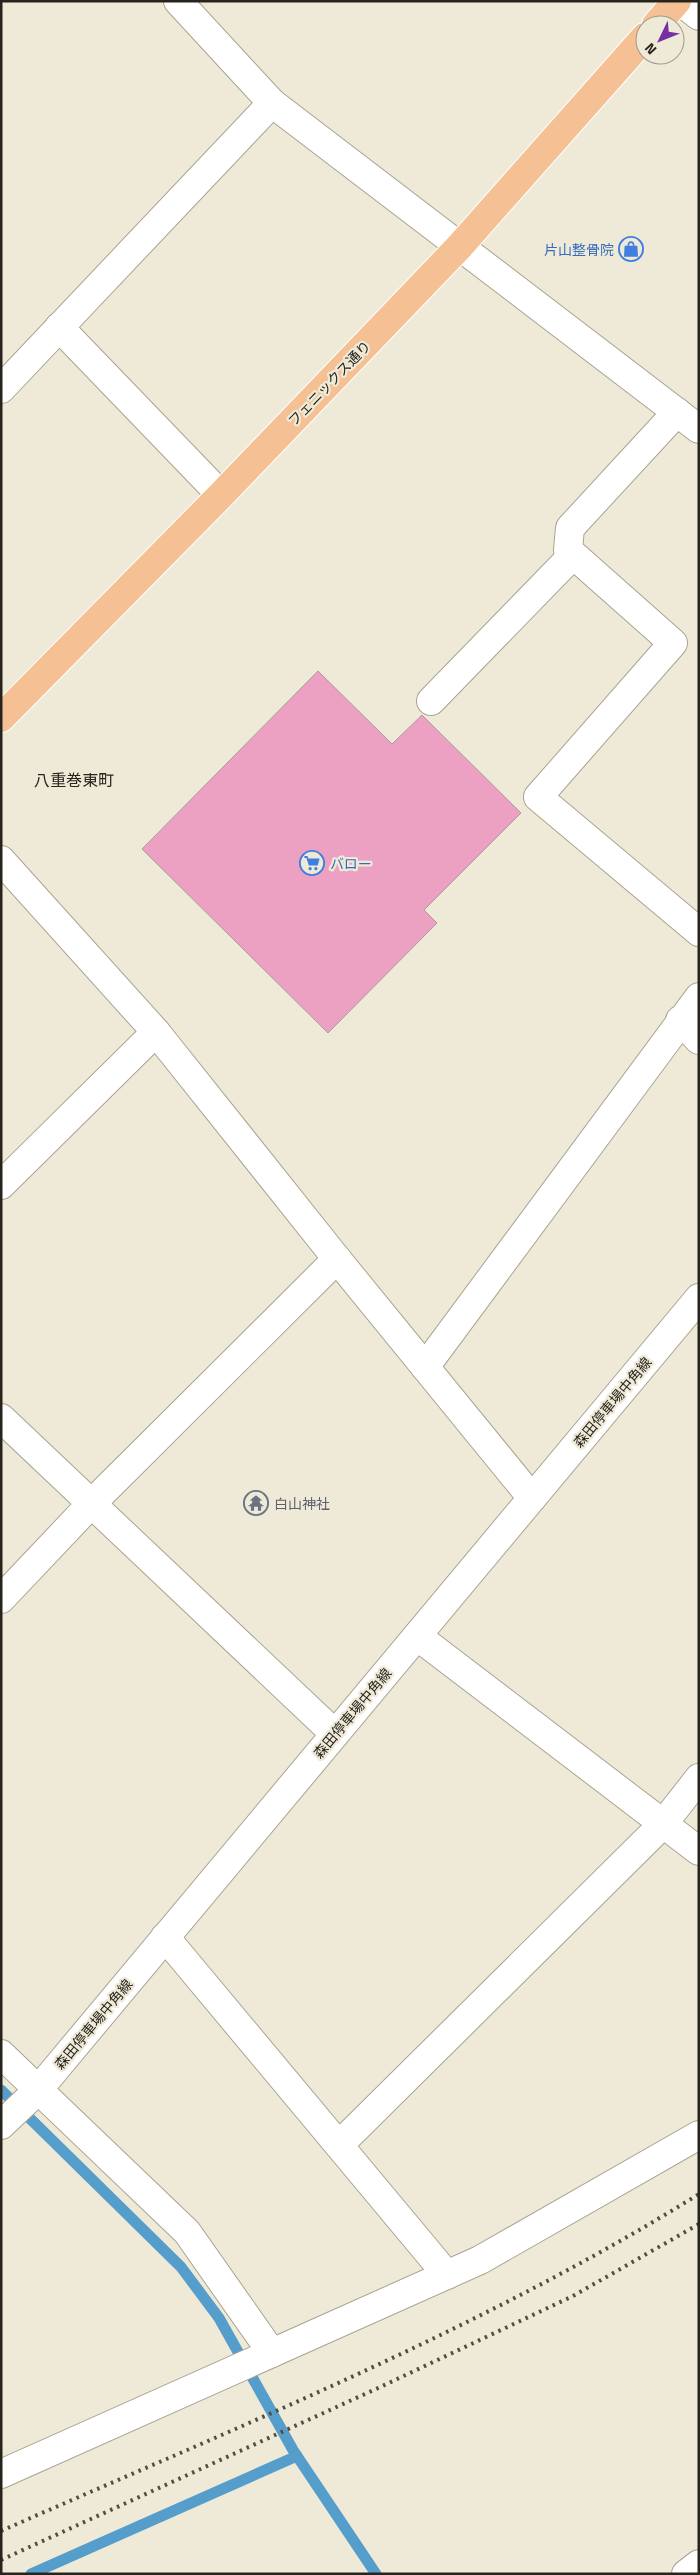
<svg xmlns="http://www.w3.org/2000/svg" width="700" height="2575" font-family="'Titillium Web','Noto Sans JP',sans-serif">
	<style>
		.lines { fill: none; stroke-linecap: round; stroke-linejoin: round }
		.stream { stroke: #559dcb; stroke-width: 11 }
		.building { fill: #eca1c3; stroke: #ad99a1 }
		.street-casing { stroke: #a9a492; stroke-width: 30 }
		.secondary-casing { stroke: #a9a492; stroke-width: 30 }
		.primary-casing { stroke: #fff; stroke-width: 30 }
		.street { stroke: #fff; stroke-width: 28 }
		.secondary { stroke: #fff; stroke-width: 28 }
		.primary { stroke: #f4c094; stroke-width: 28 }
		.rail { stroke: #504e44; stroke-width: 4; stroke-dasharray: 2.5 5; stroke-linecap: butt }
		.labels { text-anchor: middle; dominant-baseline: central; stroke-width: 4.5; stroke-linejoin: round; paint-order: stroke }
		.shop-label { font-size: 14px; fill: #366cbe; stroke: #efead7; text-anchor: end }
		.street-label { font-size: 14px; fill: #26241d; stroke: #efead7 }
		.worship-label { font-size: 14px; fill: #5b616d; stroke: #efead7; text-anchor: start }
		.quarter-label { font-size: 16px; fill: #26241d; stroke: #efead7 }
	</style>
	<rect width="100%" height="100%" fill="#efead7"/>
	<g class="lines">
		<g class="stream">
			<polyline points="1,2090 181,2267 219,2318 293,2450 376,2574"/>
			<polyline points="31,2574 297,2456"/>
		</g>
	</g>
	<polygon class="building" points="318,671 392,744 422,715 521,813 424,910 437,923 328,1033 142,849"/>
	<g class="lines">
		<defs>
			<g id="street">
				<polyline points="680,1 699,16"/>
				<polyline points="59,327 221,495"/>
				<polyline points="1,389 272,103"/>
				<polyline points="677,412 570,528 568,550 673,643 538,797 699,932"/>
				<polyline points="431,701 573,555"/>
				<polyline points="1,860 156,1032 337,1259 532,1498"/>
				<polyline points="680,1020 699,1040"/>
				<polyline points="1,1185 156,1032"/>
				<polyline points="425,1367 699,997"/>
				<polyline points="1,1418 335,1734"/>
				<polyline points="1,1599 91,1504 337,1259"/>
				<polyline points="417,1636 699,1851"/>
				<polyline points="165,1937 447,2275"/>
				<polyline points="1,2054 187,2232 272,2353"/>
				<polyline points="339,2145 663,1824 699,1778"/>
				<polyline points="1,2474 480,2260 699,2135"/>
			</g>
			<g id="secondary">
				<polyline points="178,1 272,103 699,429"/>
				<polyline points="1,2125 38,2090 699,1298"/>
				<polyline points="686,2574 699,2564"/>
			</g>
			<g id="primary">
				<polyline points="656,25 677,1"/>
				<polyline points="1,718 221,495 459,247 645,37"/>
			</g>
		</defs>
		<use href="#street" class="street-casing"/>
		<use href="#secondary" class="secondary-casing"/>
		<use href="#primary" class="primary-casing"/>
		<use href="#street" class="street"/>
		<use href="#secondary" class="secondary"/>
		<use href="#primary" class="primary"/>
		<g class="rail">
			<path d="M1,2531C237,2427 479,2331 699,2194"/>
			<polyline points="1,2560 376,2389 573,2296 699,2224"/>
		</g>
	</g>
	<defs>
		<symbol id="shop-ring" viewBox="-11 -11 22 22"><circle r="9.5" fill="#efead7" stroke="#3f7fe0" stroke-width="1.5"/><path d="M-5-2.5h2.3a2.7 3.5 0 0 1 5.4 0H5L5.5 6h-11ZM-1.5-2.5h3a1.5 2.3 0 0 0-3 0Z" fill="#3f7fe0"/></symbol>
		<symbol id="supermarket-ring" viewBox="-11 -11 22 22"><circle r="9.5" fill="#efead7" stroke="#3f7fe0" stroke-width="1.5"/><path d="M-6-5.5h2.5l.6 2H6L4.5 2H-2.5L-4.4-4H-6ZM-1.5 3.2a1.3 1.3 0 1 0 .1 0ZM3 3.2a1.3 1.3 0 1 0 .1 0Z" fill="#3f7fe0"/></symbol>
		<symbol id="temple-ring" viewBox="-11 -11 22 22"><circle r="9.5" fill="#efead7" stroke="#6b7280" stroke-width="1.5"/><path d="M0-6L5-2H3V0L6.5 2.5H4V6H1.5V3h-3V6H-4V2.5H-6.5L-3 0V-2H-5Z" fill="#6b7280"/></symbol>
	</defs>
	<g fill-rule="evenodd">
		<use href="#shop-ring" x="617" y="235" width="28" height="28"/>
		<use href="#supermarket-ring" x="298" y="849" width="28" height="28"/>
		<use href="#temple-ring" x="242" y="1489" width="28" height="28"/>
	</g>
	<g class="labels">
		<g class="shop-label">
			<text x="614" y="249">片山整骨院</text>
			<text x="330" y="863" text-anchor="start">バロー</text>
		</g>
		<g class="street-label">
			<text transform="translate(329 383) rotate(-46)">フェニックス通り</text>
			<text transform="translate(612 1402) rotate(-50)">森田停車場中角線</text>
			<text transform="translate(352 1713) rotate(-50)">森田停車場中角線</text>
			<text transform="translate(93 2024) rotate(-50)">森田停車場中角線</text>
		</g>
		<g class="worship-label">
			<text x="274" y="1503">白山神社</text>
		</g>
		<g class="quarter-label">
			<text x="74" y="780">八重巻東町</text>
		</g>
	</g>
	<rect width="700" height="2575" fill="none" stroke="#26241d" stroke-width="5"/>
	<g transform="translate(660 40) rotate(227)"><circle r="24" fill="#efead7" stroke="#9f9b8d"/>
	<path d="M0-4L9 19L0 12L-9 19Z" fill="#7630a4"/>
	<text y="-8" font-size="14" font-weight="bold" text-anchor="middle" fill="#26241d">N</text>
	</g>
</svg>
